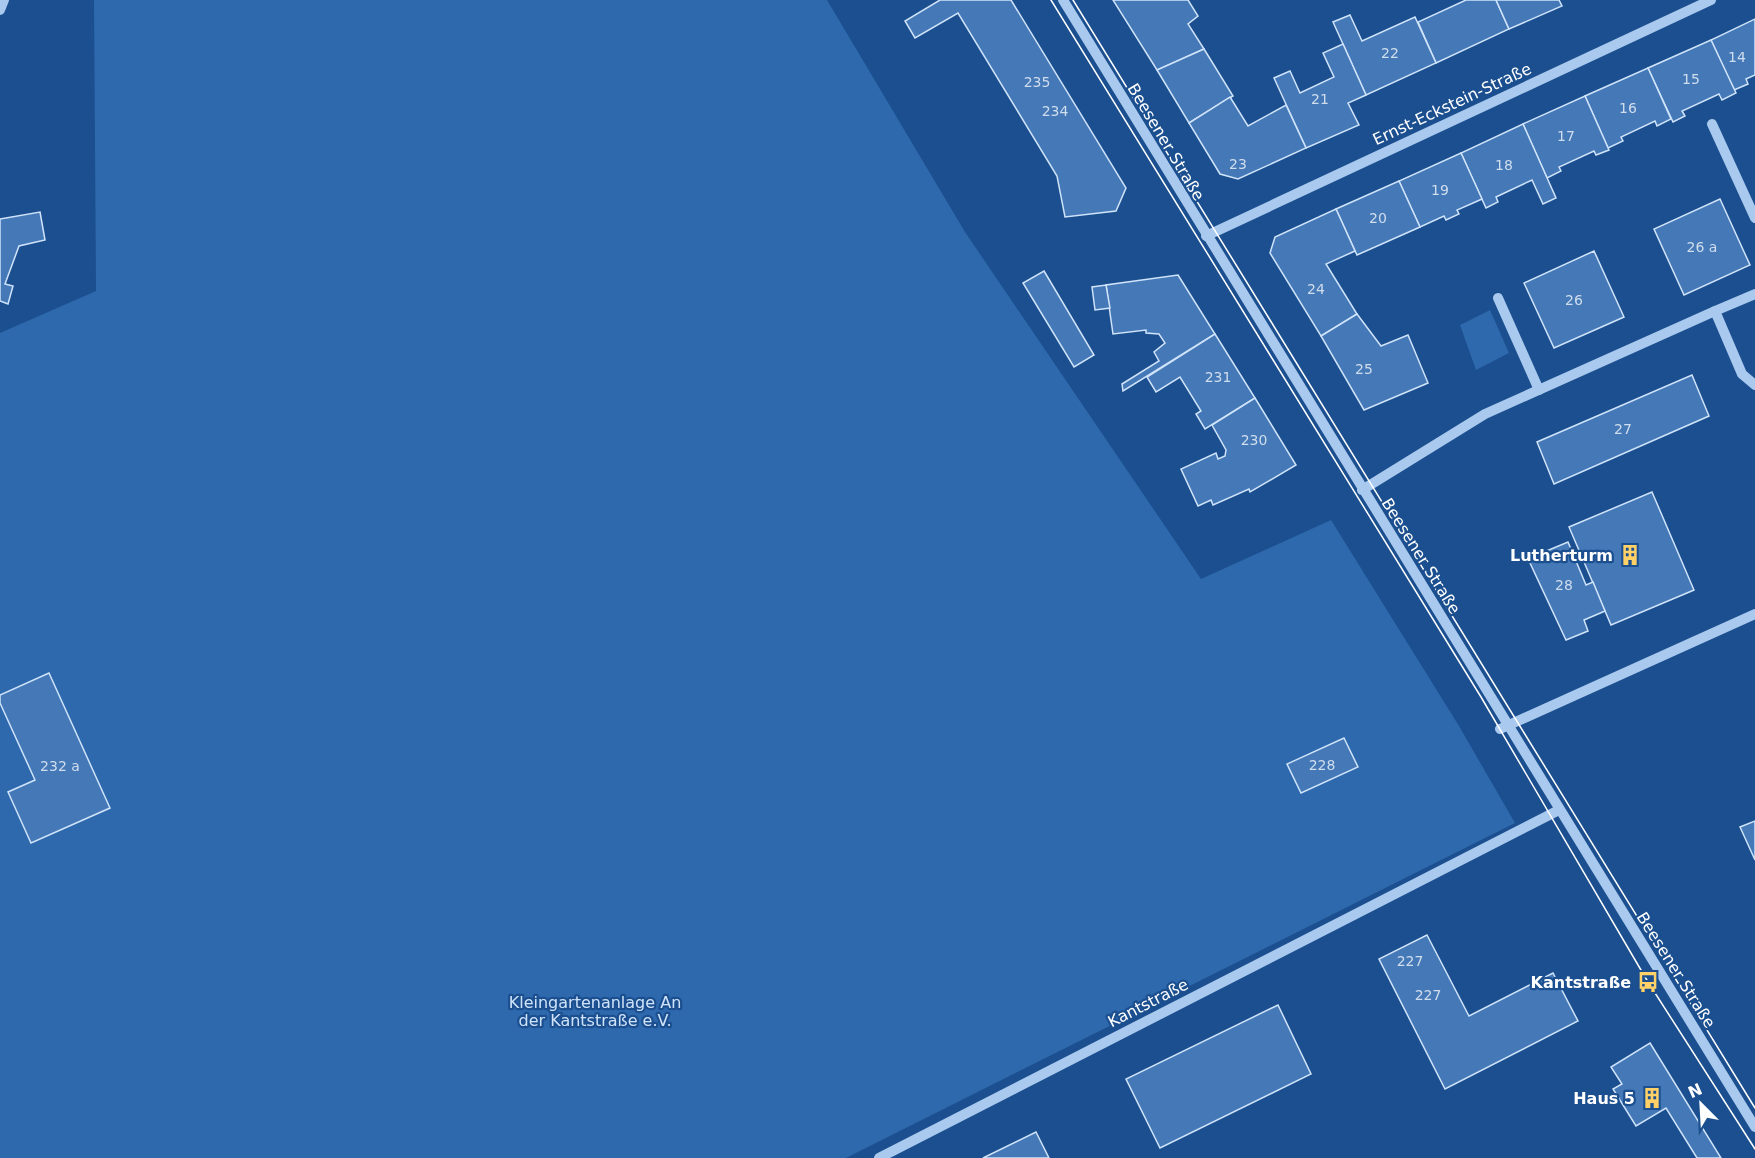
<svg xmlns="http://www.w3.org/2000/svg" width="1755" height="1158" font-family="'DejaVu Sans',sans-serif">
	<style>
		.green { fill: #2e69ad }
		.building { fill: #4478b7; stroke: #cfe3fa; stroke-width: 1.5 }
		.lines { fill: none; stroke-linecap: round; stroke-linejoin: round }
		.minor { stroke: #a9c9ee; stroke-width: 10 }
		.tram { stroke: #fff; stroke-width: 1.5 }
		.labels { text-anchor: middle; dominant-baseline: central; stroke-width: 4.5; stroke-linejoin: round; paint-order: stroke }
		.number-label { font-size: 14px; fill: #d0dded }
		.street-label { font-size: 16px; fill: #fff; stroke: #1b4f8f }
		.poi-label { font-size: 16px; font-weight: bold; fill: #fff; stroke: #1b4f8f; text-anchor: end }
		.park-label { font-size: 16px; fill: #cfe3fa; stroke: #1b4f8f }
	</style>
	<rect width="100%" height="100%" fill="#1b4f8f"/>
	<g class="green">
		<polygon points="94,0 827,0 965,232 1201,579 1331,520 1459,726 1515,823 846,1158 0,1158 0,333 96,291"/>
		<polygon points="1490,310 1509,353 1476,370 1460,325"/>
	</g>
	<g class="building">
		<polygon points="940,0 1011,0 1126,188 1116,211 1065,217 1057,176 958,13 915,38 905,21"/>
		<polygon points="1113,0 1188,0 1198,16 1188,24 1204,49 1157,70"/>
		<polygon points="1466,0 1496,0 1509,29 1436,63 1418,22"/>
		<polygon points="1496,0 1559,0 1562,6 1509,29"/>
		<polygon points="1350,15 1362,41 1415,17 1436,63 1366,95 1333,22"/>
		<polygon points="1755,19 1755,75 1746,79 1748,84 1734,90 1711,40"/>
		<polygon points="1711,40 1736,93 1722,100 1719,94 1682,111 1685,116 1673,122 1648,68"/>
		<polygon points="1343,44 1366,95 1348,103 1359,125 1306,148 1274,78 1290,71 1300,93 1334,77 1323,53"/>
		<polygon points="1204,49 1233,96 1189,123 1157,70"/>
		<polygon points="1648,68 1671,119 1657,126 1655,121 1621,137 1623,141 1608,148 1585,96"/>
		<polygon points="1585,96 1609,150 1596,155 1594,151 1559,167 1561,171 1547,178 1523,124"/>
		<polygon points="1230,97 1248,126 1286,105 1306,148 1238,179 1220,174 1189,123"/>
		<polygon points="1523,124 1556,198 1543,204 1532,180 1496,197 1498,202 1486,208 1461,153"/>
		<polygon points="1461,153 1482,199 1457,210 1459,214 1446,220 1444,216 1420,227 1399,181"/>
		<polygon points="1399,181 1420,227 1357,255 1336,209"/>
		<polygon points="1720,199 1750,265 1684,295 1654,229"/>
		<polygon points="1336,209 1355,251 1326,264 1357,314 1321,336 1270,253 1275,237"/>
		<polygon points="40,212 45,240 19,246 5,284 13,286 8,304 0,301 0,219"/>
		<polygon points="1594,251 1624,317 1554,348 1524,283"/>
		<polygon points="1044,271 1094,355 1074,367 1023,283"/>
		<polygon points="1178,275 1215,334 1123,391 1122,384 1159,361 1154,352 1165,343 1159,334 1146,333 1146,330 1113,334 1106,285"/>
		<polygon points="1106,285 1110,308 1095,310 1092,287"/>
		<polygon points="1357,314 1381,346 1408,335 1428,383 1364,410 1321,336"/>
		<polygon points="1215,334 1255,398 1205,429 1196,414 1201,411 1180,377 1156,392 1147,377"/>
		<polygon points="1692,375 1709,416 1554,484 1537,442"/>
		<polygon points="1255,398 1296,465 1250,492 1249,489 1213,505 1211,500 1198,506 1181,469 1216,453 1218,459 1225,456 1226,450 1212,425"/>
		<polygon points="1652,492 1694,590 1611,625 1569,527"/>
		<polygon points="1568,542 1586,585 1593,582 1605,611 1584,620 1588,631 1566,640 1529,561 1525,560"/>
		<polygon points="49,673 110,808 31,843 8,792 35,780 0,703 0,695"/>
		<polygon points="1344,738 1358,767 1301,793 1287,764"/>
		<polygon points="1755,821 1755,860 1740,827"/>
		<polygon points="1427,935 1469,1016 1553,973 1578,1021 1445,1089 1379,959"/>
		<polygon points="1278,1005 1311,1074 1160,1148 1126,1079"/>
		<polygon points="1650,1043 1721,1158 1697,1158 1666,1108 1636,1126 1613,1089 1622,1084 1611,1067"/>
		<polygon points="1036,1132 1049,1158 983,1158"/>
	</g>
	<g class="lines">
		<g class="minor">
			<polyline points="1063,0 1755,1127"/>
			<polyline points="0,10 4,0"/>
			<polyline points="1712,124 1755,218"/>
			<polyline points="1206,236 1711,0"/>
			<polyline points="1755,294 1715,311 1742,374 1755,385"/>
			<polyline points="1498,298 1539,390"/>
			<polyline points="1362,490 1485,414 1715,311"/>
			<polyline points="1500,729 1755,614"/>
			<polyline points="879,1158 1559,810"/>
		</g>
		<g class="tram">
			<polyline points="1051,0 1481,697 1648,982 1755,1149"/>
			<polyline points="1073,0 1755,1108"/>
		</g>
	</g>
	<defs>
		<symbol id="building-bare" viewBox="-9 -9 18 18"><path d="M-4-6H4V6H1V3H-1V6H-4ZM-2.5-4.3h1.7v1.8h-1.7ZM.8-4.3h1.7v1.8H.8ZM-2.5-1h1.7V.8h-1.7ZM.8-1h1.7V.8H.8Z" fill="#ffd166" stroke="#1b4f8f" stroke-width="2.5" paint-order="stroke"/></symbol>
		<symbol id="bus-bare" viewBox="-9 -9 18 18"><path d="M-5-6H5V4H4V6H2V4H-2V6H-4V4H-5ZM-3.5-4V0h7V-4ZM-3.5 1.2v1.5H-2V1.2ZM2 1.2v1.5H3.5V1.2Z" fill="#ffd166" stroke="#1b4f8f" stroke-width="2.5" paint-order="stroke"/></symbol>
	</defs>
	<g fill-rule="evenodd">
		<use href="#building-bare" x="1615" y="540" width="30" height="30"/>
		<use href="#bus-bare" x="1633" y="967" width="30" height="30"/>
		<use href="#building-bare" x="1637" y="1083" width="30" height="30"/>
	</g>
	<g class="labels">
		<g class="number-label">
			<text x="1390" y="53">22</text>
			<text x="1737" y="57">14</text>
			<text x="1691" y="79">15</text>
			<text x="1037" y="82">235</text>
			<text x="1320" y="99">21</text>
			<text x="1628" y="108">16</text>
			<text x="1055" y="111">234</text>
			<text x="1566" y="136">17</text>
			<text x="1238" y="164">23</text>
			<text x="1504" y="165">18</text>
			<text x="1440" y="190">19</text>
			<text x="1378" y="218">20</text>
			<text x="1702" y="247">26 a</text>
			<text x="1316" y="289">24</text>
			<text x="1574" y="300">26</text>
			<text x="1364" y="369">25</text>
			<text x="1218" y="377">231</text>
			<text x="1623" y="429">27</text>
			<text x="1254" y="440">230</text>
			<text x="1564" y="585">28</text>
			<text x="1322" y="765">228</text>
			<text x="60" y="766">232 a</text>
			<text x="1410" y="961">227</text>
			<text x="1428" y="995">227</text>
		</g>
		<g class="street-label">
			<text transform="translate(1452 104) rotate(-25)">Ernst-Eckstein-Straße</text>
			<text transform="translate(1166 142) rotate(59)">Beesener Straße</text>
			<text transform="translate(1421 556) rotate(58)">Beesener Straße</text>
			<text transform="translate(1676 970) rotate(58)">Beesener Straße</text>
			<text transform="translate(1148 1003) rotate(-27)">Kantstraße</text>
		</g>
		<g class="poi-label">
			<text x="1613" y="555">Lutherturm</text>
			<text x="1631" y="982">Kantstraße</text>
			<text x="1635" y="1098">Haus 5</text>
		</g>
		<g class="park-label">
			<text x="595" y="1002">Kleingartenanlage An<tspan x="595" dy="18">der Kantstraße e.V.</tspan></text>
		</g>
	</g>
	<g transform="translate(1701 1104) rotate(336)" stroke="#1b4f8f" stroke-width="4.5" paint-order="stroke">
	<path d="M0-4.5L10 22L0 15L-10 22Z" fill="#ffffff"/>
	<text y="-9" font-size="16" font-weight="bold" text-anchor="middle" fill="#ffffff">N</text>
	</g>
</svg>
